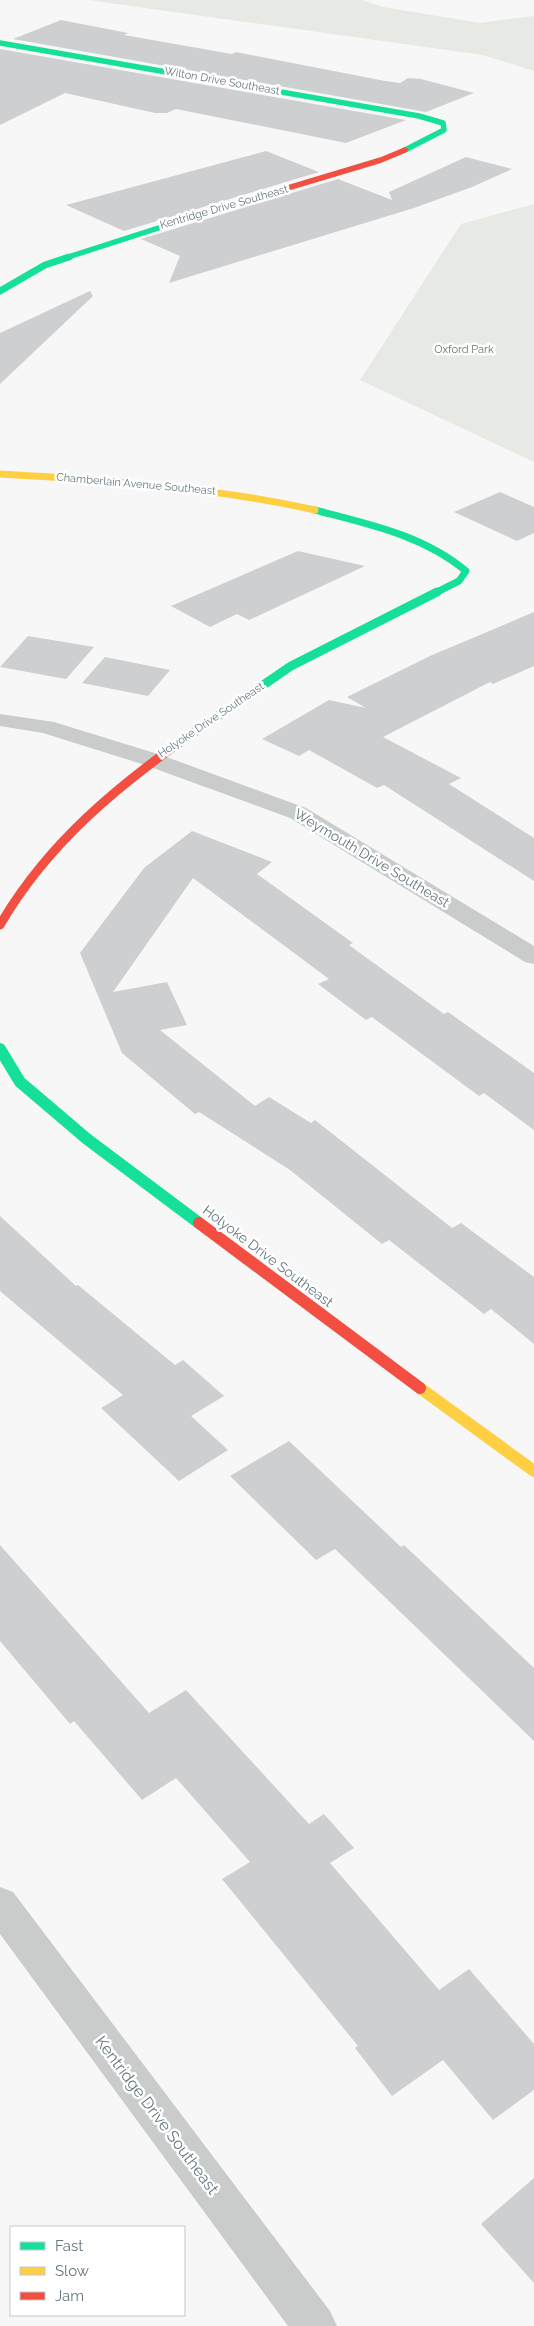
<svg xmlns="http://www.w3.org/2000/svg" width="534" height="2326" font-family="Raleway,sans-serif">
	<style>
		.green { fill: #e6e9e4 }
		.building { fill: #cecfd0 }
		.lines { fill: none; stroke-linecap: round; stroke-linejoin: round }
		.street { fill: #cacccc; fill-rule: evenodd }
		.fast-far3 { stroke: #16e098; stroke-width: 5.5 }
		.fast-far2 { stroke: #16e098; stroke-width: 7 }
		.fast-far1 { stroke: #16e098; stroke-width: 9 }
		.fast { stroke: #16e098; stroke-width: 12 }
		.slow-far1 { stroke: #ffcf43; stroke-width: 7 }
		.slow { stroke: #ffcf43; stroke-width: 12 }
		.jam-far2 { stroke: #f24e42; stroke-width: 5.5 }
		.jam-far1 { stroke: #f24e42; stroke-width: 9 }
		.jam { stroke: #f24e42; stroke-width: 12 }
		.labels { text-anchor: middle; dominant-baseline: central; stroke-width: 5; stroke-linejoin: round; paint-order: stroke }
		.far-street-label { font-size: 11px; fill: #657880; stroke: #fff }
		.far-park-label { font-size: 11px; fill: #6a7864; stroke: #fff }
		.street-label { font-size: 14px; fill: #657880; stroke: #fff }
		.near-street-label { font-size: 16px; fill: #657880; stroke: #fff }
	</style>
	<rect width="100%" height="100%" fill="#f7f7f7"/>
	<g class="green">
		<polygon points="88,0 362,0 383,7 480,23 534,16 534,71 483,55"/>
		<polygon points="534,204 534,462 360,380 461,224"/>
	</g>
	<g class="building">
		<polygon points="61,20 128,33 124,35 232,54 236,52 385,81 400,83 408,78 421,79 474,93 426,112 13,39"/>
		<polygon points="0,49 406,120 346,143 176,109 167,113 155,113 65,93 0,125"/>
		<polygon points="266,151 319,172 124,231 66,205"/>
		<polygon points="466,157 512,169 472,187 414,208 169,283 180,256 141,239 338,179 392,200 389,192"/>
		<polygon points="90,291 93,296 0,384 0,333"/>
		<polygon points="500,492 534,507 534,533 517,541 454,512"/>
		<polygon points="298,551 365,566 249,620 237,614 210,627 171,606"/>
		<polygon points="534,612 534,666 493,684 490,682 383,737 461,778 449,784 534,838 534,881 384,785 377,788 309,750 299,756 262,739 329,700 366,708 347,697 430,656"/>
		<polygon points="28,636 94,647 66,679 0,667"/>
		<polygon points="105,657 170,670 148,696 82,683"/>
		<polygon points="192,831 272,862 257,874 353,943 349,945 444,1014 448,1012 534,1073 534,1130 484,1093 479,1096 372,1017 366,1020 318,984 329,979 193,878 113,992 167,982 187,1025 160,1030 255,1106 269,1097 311,1123 315,1120 452,1228 461,1223 534,1277 534,1344 491,1309 484,1314 389,1240 382,1244 290,1170 199,1112 195,1114 122,1053 80,953 144,868"/>
		<polygon points="0,1216 76,1286 78,1285 175,1365 183,1360 224,1396 191,1416 228,1450 179,1481 101,1408 123,1395 0,1291"/>
		<polygon points="289,1441 401,1547 404,1545 534,1668 534,1741 335,1549 316,1560 230,1476"/>
		<polygon points="0,1545 149,1713 186,1690 309,1824 324,1814 354,1848 330,1863 439,1990 469,1969 534,2044 534,2090 493,2120 443,2060 392,2096 355,2048 358,2046 222,1879 250,1862 176,1778 142,1800 74,1721 70,1724 0,1641"/>
		<polygon points="534,2178 534,2283 481,2224"/>
	</g>
	<g class="lines">
		<g class="street">
			<polygon points="0,714 54,722 161,755 306,808 534,946 534,964 525,962 290,818 145,765 43,733 0,726"/>
			<polygon points="0,1887 13,1892 330,2311 337,2326 288,2326 0,1934"/>
		</g>
		<g class="fast-far3">
			<polyline points="0,43 419,116 443,123 444,130 405,150"/>
			<polyline points="65,258 211,211"/>
		</g>
		<g class="fast-far2">
			<polyline points="0,291 45,265 69,257"/>
			<path d="M315,510C368,524 423,535 466,571L459,581L435,593"/>
		</g>
		<polyline class="fast-far1" points="193,733 291,666 437,592"/>
		<polyline class="fast" points="0,1049 20,1082 87,1139 199,1223"/>
		<path class="slow-far1" d="M0,474C106,480 211,487 315,510"/>
		<polyline class="slow" points="420,1388 534,1471"/>
		<polyline class="jam-far2" points="211,211 381,160 405,150"/>
		<path class="jam-far1" d="M0,925C47,844 117,786 193,733"/>
		<polyline class="jam" points="199,1223 420,1388"/>
	</g>
	<g class="labels">
		<g class="far-street-label">
			<text transform="translate(222 81) rotate(10)">Wilton Drive Southeast</text>
			<text transform="translate(224 207) rotate(-16)">Kentridge Drive Southeast</text>
			<text transform="translate(136 484) rotate(5)">Chamberlain Avenue Southeast</text>
			<text transform="translate(211 720) rotate(-34)">Holyoke Drive Southeast</text>
		</g>
		<g class="far-park-label">
			<text x="464" y="349">Oxford Park</text>
		</g>
		<g class="street-label">
			<text transform="translate(372 858) rotate(31)">Weymouth Drive Southeast</text>
			<text transform="translate(268 1256) rotate(37)">Holyoke Drive Southeast</text>
		</g>
		<g class="near-street-label">
			<text transform="translate(157 2115) rotate(53)">Kentridge Drive Southeast</text>
		</g>
	</g>
	<rect x="10" y="2226" width="175" height="90" fill="#ffffff" stroke="#c1c9cc"/>
	<rect x="20" y="2242" width="25" height="8" fill="#16e098" stroke="#c1c9cc"/>
	<text x="55" y="2251" font-size="15" fill="#657880">Fast</text>
	<rect x="20" y="2267" width="25" height="8" fill="#ffcf43" stroke="#c1c9cc"/>
	<text x="55" y="2276" font-size="15" fill="#657880">Slow</text>
	<rect x="20" y="2292" width="25" height="8" fill="#f24e42" stroke="#c1c9cc"/>
	<text x="55" y="2301" font-size="15" fill="#657880">Jam</text>
</svg>
